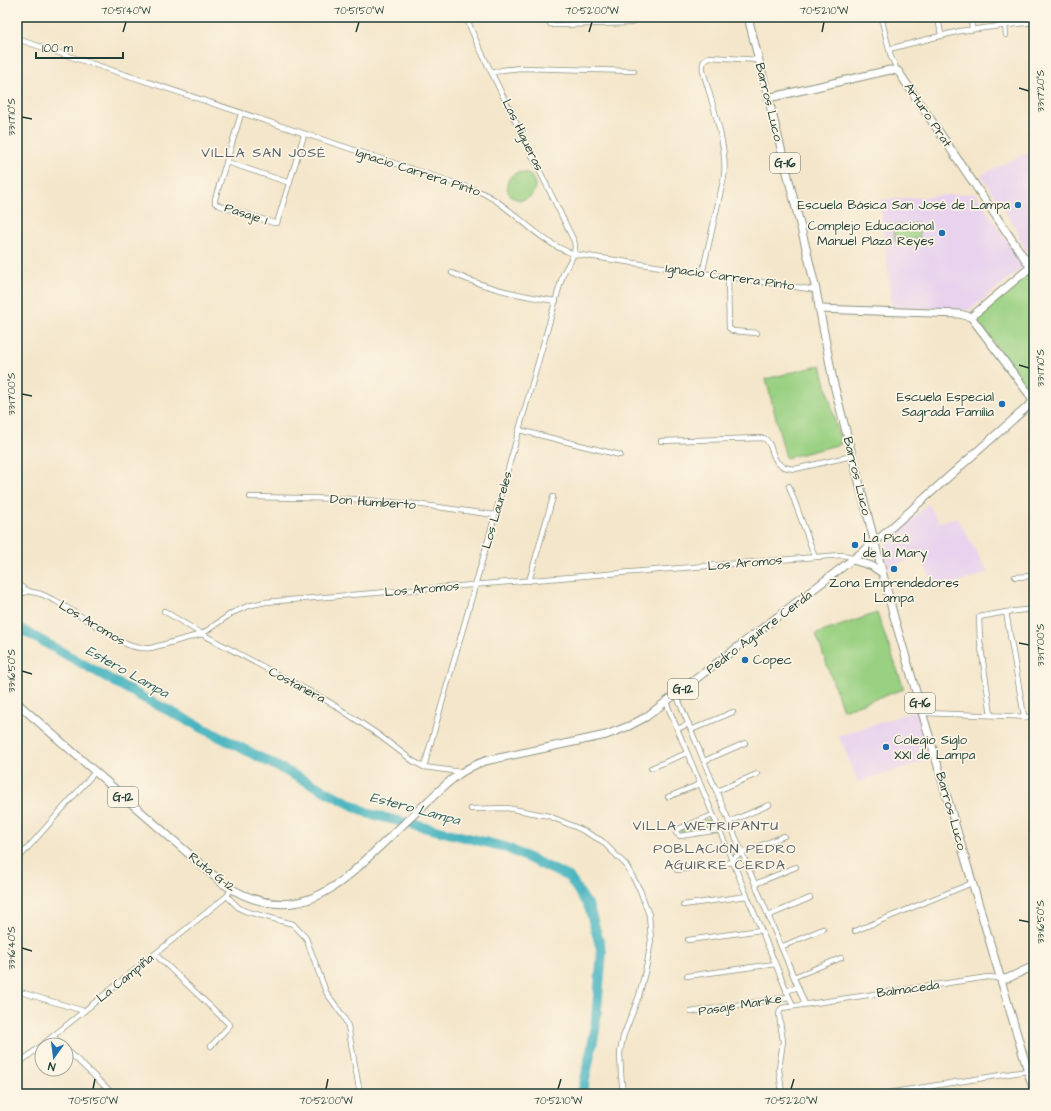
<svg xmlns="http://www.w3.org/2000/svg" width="1051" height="1111" font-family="'Architects Daughter',sans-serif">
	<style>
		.built { fill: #e8d2ee }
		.green { fill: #99d081; stroke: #5c865a }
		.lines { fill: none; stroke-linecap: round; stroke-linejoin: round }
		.river { stroke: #44b3bf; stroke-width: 10 }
		.street-casing { stroke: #8a9280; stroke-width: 6 }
		.secondary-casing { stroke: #8a9280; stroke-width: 9 }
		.primary-casing { stroke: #8a9280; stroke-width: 9 }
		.street { stroke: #fff; stroke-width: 4.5 }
		.secondary { stroke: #fff; stroke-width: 7 }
		.primary { stroke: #fff; stroke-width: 7 }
		.ticks { fill: none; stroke: #1f3d34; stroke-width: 1.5 }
		.poi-dot { fill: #1f6fb2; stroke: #fcf5e5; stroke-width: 1.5 }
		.labels { text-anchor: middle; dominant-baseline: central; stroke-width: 3.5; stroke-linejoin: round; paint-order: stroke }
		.shield { fill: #fcf5e5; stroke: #617469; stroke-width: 1 }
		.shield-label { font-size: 12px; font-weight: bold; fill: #1f3d34 }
		.street-label { font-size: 13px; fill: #1f3d34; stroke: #fcf5e5 }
		.poi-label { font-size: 13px; fill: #1f3d34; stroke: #fcf5e5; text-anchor: end }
		.neighbourhood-label { font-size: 14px; letter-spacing: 1px; fill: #566069; stroke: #fcf5e5 }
		.water-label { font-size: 14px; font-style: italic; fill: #2a605e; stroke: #fcf5e5 }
		.neatline { fill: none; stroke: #1f3d34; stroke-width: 1.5 }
		.ticks-label { font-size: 10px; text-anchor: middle; fill: #1f3d34 }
	</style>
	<rect width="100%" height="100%" fill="#fcf5e5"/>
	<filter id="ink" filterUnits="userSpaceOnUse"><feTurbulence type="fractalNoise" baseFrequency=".025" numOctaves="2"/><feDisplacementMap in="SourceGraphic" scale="8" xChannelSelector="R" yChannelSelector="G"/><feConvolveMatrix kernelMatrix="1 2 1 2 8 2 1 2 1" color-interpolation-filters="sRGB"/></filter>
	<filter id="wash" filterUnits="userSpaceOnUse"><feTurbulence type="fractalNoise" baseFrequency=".012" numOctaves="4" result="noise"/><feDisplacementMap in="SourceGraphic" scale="16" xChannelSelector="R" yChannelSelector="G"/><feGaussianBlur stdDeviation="0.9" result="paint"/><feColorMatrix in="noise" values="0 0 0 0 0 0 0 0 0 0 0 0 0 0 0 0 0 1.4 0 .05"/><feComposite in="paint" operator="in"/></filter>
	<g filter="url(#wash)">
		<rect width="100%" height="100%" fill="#f4e6cb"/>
		<g class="built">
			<polygon points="1034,150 1034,257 1030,256 1019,238 1018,231 981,175"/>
			<polygon points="975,193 1024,266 970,310 892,307 880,200"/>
			<polygon points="928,504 939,522 957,517 988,573 935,589 920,555 888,569 883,547"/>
			<polygon points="917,710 931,759 858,782 839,736"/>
		</g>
		<g class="green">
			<circle cx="521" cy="186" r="14"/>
			<polygon points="918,223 920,238 895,241 893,226"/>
			<polygon points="1034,271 1034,393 1033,393 1029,389 977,320 977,315 1029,273"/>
			<polygon points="821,365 841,444 786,458 766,379"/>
			<polygon points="877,613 904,689 843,710 816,634"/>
			<polygon points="711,818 715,829 681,833 679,831"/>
		</g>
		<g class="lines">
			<polyline class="river" points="17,627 142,697 370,814 505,847 569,877 589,907 602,952 595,1031 582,1094"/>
		</g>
	</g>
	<g filter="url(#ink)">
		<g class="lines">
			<defs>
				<g id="street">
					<polyline points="550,17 550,24 554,25 632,23 635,20 635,17"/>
					<polyline points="881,17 891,57 895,65 896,70"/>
					<polyline points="915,17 920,19 931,17"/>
					<polyline points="938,17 941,35"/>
					<polyline points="971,17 972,29"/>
					<polyline points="1004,17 1006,35"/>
					<path d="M17,39L476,190C513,205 536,242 574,254L816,290"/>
					<polyline points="889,49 960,31 1034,22"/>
					<polyline points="492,73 502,70 520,68 634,71"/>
					<polyline points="241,114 215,199 215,203 218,205 274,223 277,223 304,135"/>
					<polyline points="227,162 290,183"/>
					<path d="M452,273C485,288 520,296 556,301"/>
					<path d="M702,274L724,177C728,147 711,100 703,71C702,64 703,59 709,57L759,60"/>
					<polyline points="728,277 729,328 733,331 757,333"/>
					<polyline points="519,430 620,455"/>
					<path d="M661,441L764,438C777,446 766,467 795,469L852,456"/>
					<polyline points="789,486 815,557"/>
					<polyline points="250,497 351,499 416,504 495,515"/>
					<polyline points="1015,577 1034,576"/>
					<polyline points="529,581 553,497"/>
					<path d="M17,584L28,591L41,594L56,601L126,644C135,648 142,649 151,648L202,634L232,613L248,606L265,602L841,555L848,556L853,560"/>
					<polyline points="17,596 28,591"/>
					<polyline points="164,611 202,634 331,703 376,733 413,761 424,767 461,772"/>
					<polyline points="1006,612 1024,716"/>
					<polyline points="676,694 805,1004"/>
					<polyline points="666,702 793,1006"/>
					<polyline points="923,713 1034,717"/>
					<polyline points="991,715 980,641 979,617 1006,612 1034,609"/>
					<polyline points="677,729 689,724"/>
					<polyline points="691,730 733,712"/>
					<polyline points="704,761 745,743"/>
					<path d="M424,767L563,274C568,263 578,253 574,241L477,43L466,17"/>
					<polyline points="651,768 687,753"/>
					<polyline points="717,791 757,774"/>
					<polyline points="668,797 700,784"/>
					<polyline points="471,809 507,808 549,816 580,829 602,841 626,865 640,890 649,915 651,940 647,964 639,996 623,1037 620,1053 621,1074 623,1094"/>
					<polyline points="713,815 678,829 676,831 676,833 680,836 719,830"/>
					<polyline points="729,822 769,805"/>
					<polyline points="728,850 735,850 739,846"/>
					<polyline points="17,860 95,772"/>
					<polyline points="732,860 738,855 784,836"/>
					<polyline points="677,870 733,862"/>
					<polyline points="755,884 796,867"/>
					<polyline points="227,896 239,908 245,911 293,924 306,938 326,992 343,1016 348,1026 360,1094"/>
					<polyline points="683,905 747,896"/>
					<polyline points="768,916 810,898"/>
					<polyline points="855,931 972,883"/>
					<polyline points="688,940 761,930"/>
					<polyline points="781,947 823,929"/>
					<polyline points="155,954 230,1025 211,1046"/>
					<polyline points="687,976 775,964"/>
					<polyline points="794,977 841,958"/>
					<polyline points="17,991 84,1011"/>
					<polyline points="786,991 798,987"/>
					<polyline points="691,1012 789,997"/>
					<polyline points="53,1036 62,1045"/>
					<polyline points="66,1049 113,1094"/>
					<polyline points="17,1065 227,896 231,889"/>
					<polyline points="782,1094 779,1069 783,1041 779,1015 780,1010 782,1008 988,977 999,978"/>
					<polyline points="881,1094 1027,1071"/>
				</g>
				<g id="secondary">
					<polyline points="768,98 890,70 898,71 1031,268"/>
					<polyline points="819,309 959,314 971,317"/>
					<polyline points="971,317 1029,394 1034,404"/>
					<polyline points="971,317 1027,270 1031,268"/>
					<polyline points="874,543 1034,401"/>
					<polyline points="999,978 1006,979 1034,966"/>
				</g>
				<g id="primary">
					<polyline points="748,17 806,248 816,290 833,381 894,617 1034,1092"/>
					<polyline points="853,560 872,566 882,573"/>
					<path d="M17,703L222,883C258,907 296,912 333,887C348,878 360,865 373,853C391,836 410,818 428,801C446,784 461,769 485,761L606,735L629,726L646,717L874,543"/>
				</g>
			</defs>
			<use href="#street" class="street-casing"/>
			<use href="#secondary" class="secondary-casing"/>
			<use href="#primary" class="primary-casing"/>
			<use href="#street" class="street"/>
			<use href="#secondary" class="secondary"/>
			<use href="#primary" class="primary"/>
		</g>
	</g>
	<path class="ticks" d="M123,32L126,22M356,32L359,22M589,32L592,22M822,32L824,22M1019,88L1029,91M22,117L32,119M1019,365L1029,368M22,394L32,396M1019,643L1029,645M22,671L32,674M1019,920L1029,922M22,948L32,951M93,1089L95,1079M326,1089L328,1079M558,1089L561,1079M791,1089L794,1079"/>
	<g class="poi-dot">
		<circle cx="1018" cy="205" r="4"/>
		<circle cx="942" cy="233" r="4"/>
		<circle cx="1002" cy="404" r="4"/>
		<circle cx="855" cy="545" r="4"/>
		<circle cx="894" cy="569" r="4"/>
		<circle cx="745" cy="660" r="4"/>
		<circle cx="886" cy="747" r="4"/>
	</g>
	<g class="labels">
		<g class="shield">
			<rect x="770" y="153" width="30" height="20" rx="3"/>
			<rect x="668" y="679" width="30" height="20" rx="3"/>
			<rect x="905" y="693" width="30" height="20" rx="3"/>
			<rect x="108" y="787" width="30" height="20" rx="3"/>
		</g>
		<g class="shield-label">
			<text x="785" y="163">G-16</text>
			<text x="683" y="689">G-12</text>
			<text x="920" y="703">G-16</text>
			<text x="123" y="797">G-12</text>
		</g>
		<g class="street-label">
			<text transform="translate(769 102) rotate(76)">Barros Luco</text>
			<text transform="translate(928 115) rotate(56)">Arturo Prat</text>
			<text transform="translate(523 135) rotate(64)">Las Higueras</text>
			<text transform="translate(418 172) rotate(18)">Ignacio Carrera Pinto</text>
			<text transform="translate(246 214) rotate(18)">Pasaje 1</text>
			<text transform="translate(730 277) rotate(8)">Ignacio Carrera Pinto</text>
			<text transform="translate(857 476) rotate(76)">Barros Luco</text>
			<text transform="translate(373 502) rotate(4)">Don Humberto</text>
			<text transform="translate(497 510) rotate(-74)">Los Laureles</text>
			<text transform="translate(745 563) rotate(-5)">Los Aromos</text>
			<text transform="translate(422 589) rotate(-5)">Los Aromos</text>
			<text transform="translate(92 623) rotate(31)">Los Aromos</text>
			<text transform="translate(759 632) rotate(-37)">Pedro Aguirre Cerda</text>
			<text transform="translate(297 685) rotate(28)">Costanera</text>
			<text transform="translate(951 811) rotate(74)">Barros Luco</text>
			<text transform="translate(212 872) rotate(38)">Ruta G-12</text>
			<text transform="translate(125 978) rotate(-39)">La Campiña</text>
			<text transform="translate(908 989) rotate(-8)">Balmaceda</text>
			<text transform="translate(740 1005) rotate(-9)">Pasaje Marike</text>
		</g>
		<g class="poi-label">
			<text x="1010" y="205">Escuela Básica San José de Lampa</text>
			<text x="934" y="226">Complejo Educacional<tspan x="934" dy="15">Manuel Plaza Reyes</tspan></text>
			<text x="994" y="397">Escuela Especial<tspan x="994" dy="15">Sagrada Familia</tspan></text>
			<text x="863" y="538" text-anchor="start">La Picá<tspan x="863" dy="15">de la Mary</tspan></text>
			<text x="894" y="583" text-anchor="middle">Zona Emprendedores<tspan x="894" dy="15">Lampa</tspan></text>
			<text x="753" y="660" text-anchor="start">Copec</text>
			<text x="894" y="740" text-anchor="start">Colegio Siglo<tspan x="894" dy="15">XXI de Lampa</tspan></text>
		</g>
		<g class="neighbourhood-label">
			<text x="264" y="153">VILLA SAN JOSÉ</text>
			<text x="706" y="826">VILLA WETRIPANTU</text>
			<text x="725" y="849">POBLACIÓN PEDRO<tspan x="725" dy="16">AGUIRRE CERDA</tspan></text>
		</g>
		<g class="water-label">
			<text transform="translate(127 672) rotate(29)">Estero Lampa</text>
			<text transform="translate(415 809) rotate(15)">Estero Lampa</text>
		</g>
	</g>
	<rect width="1051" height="1111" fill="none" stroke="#fcf5e5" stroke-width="44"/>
	<g transform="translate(54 1057) rotate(194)"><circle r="19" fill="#fcf5e5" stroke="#a4ab9e"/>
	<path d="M0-3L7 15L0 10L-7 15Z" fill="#1f6fb2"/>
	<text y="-6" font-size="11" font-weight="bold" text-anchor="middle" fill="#1f3d34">N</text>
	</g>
	<path d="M36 52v6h87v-6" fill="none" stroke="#1f3d34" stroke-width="2"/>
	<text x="42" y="52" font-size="12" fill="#1f3d34" stroke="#fcf5e5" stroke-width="3" paint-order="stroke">100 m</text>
	<rect x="22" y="22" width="1007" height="1067" class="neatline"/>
	<g class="ticks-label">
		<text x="126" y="14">70°51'40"W</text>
		<text x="359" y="14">70°51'50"W</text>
		<text x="592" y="14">70°52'00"W</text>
		<text x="824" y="14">70°52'10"W</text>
		<text transform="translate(1040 91) rotate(-90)" y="4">33°17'20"S</text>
		<text transform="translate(11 117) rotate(-90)" y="4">33°17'10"S</text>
		<text transform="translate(1040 368) rotate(-90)" y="4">33°17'10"S</text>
		<text transform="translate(11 394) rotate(-90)" y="4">33°17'00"S</text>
		<text transform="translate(1040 645) rotate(-90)" y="4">33°17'00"S</text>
		<text transform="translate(11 671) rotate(-90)" y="4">33°16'50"S</text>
		<text transform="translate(1040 922) rotate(-90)" y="4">33°16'50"S</text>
		<text transform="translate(11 948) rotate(-90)" y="4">33°16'40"S</text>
		<text x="93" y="1104">70°51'50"W</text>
		<text x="326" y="1104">70°52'00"W</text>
		<text x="558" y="1104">70°52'10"W</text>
		<text x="791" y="1104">70°52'20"W</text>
	</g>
</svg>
